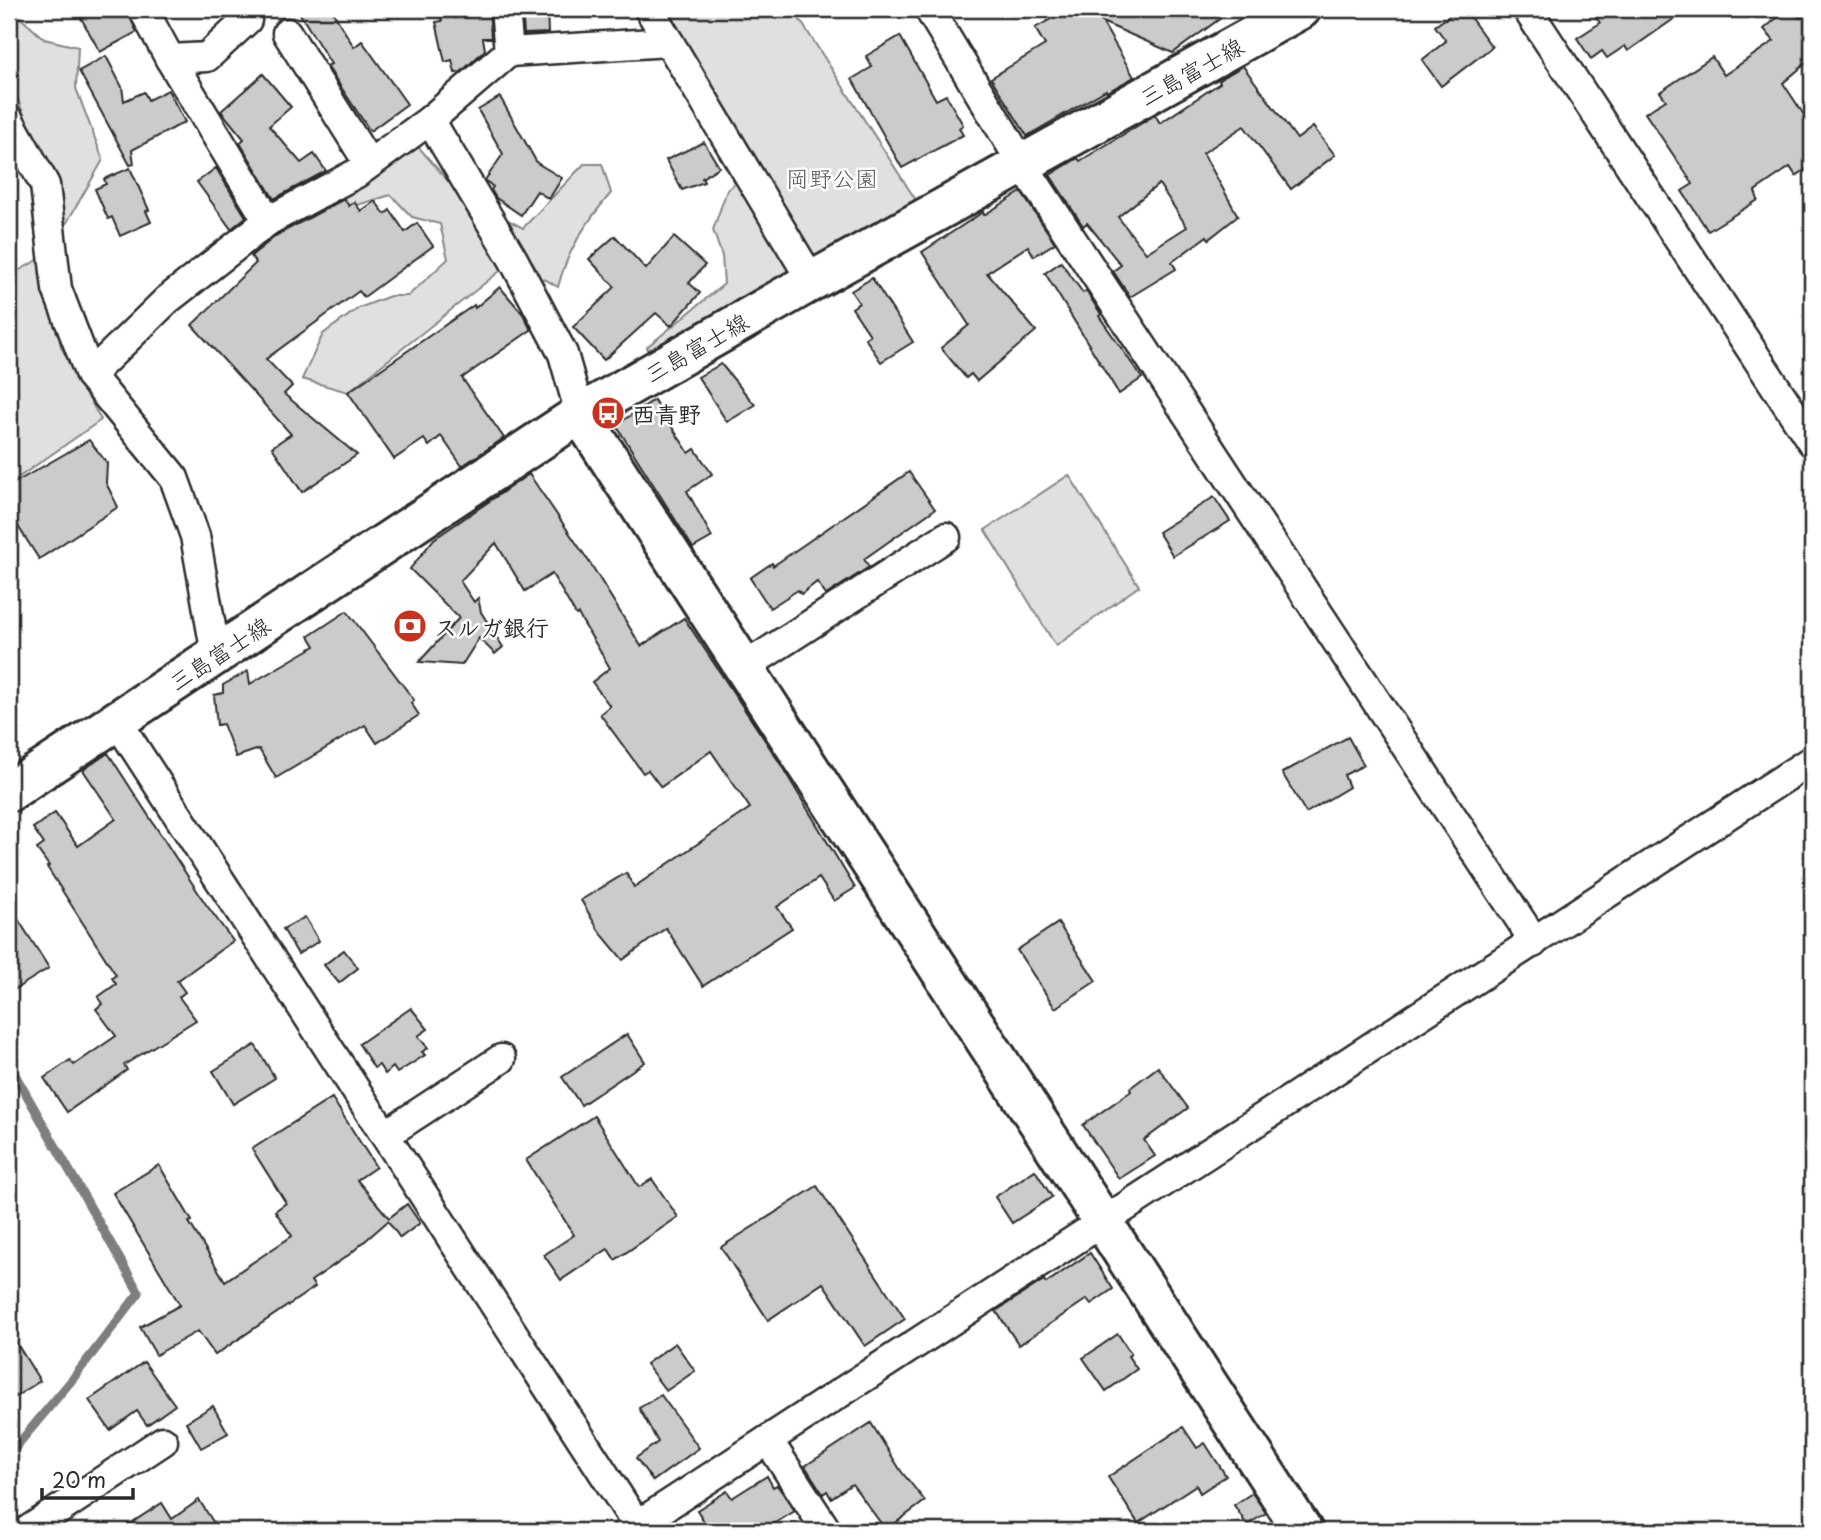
<svg xmlns="http://www.w3.org/2000/svg" width="1821" height="1540" font-family="'Playpen Sans','Klee One',sans-serif">
	<style>
		.green { fill: #e0e0e0; stroke: #868686; stroke-width: 2 }
		.lines { fill: none; stroke-linecap: round; stroke-linejoin: round }
		.stream { stroke: #7e7e7e; stroke-width: 9 }
		.building { fill: #cbcbcb; stroke: #2b2b2b; stroke-width: 2; fill-rule: evenodd }
		.street-casing { stroke: #2b2b2b; stroke-width: 33 }
		.secondary-casing { stroke: #2b2b2b; stroke-width: 44 }
		.primary-casing { stroke: #2b2b2b; stroke-width: 44 }
		.street { stroke: #fff; stroke-width: 28 }
		.secondary { stroke: #fff; stroke-width: 38 }
		.primary { stroke: #fff; stroke-width: 38 }
		.labels { text-anchor: middle; dominant-baseline: central; stroke-width: 5; stroke-linejoin: round; paint-order: stroke }
		.street-label { font-size: 23px; fill: #2b2b2b; stroke: #fff }
		.park-label { font-size: 23px; fill: #585858; stroke: #fff }
		.poi-label { font-size: 23px; font-weight: bold; fill: #2b2b2b; stroke: #fff; text-anchor: start }
	</style>
	<rect width="100%" height="100%" fill="#fff"/>
	<filter id="ink" filterUnits="userSpaceOnUse"><feTurbulence type="fractalNoise" baseFrequency=".0143" numOctaves="2"/><feDisplacementMap in="SourceGraphic" scale="14" xChannelSelector="R" yChannelSelector="G"/><feConvolveMatrix kernelMatrix="1 2 1 2 8 2 1 2 1" color-interpolation-filters="sRGB"/></filter>
	<g filter="url(#ink)">
		<g class="green">
			<polygon points="9,9 11,9 44,39 78,47 76,88 103,160 66,224 9,76"/>
			<polygon points="675,9 793,9 919,205 816,263 670,22"/>
			<path d="M409,136L460,195L523,228L584,164H602L611,193C585,224 568,249 558,287L546,280L500,271L348,392L302,379L323,334L359,308L390,296H408L448,259L440,224L412,217L391,195L327,214L319,201Z"/>
			<polygon points="742,177 798,275 652,359 647,347 724,284 722,256 713,230 727,190"/>
			<polygon points="43,257 61,347 101,420 9,484 9,276"/>
			<polygon points="1069,475 1139,586 1056,646 985,530"/>
		</g>
		<g class="lines">
			<polyline class="stream" points="9,1064 139,1293 71,1381 9,1455"/>
		</g>
		<g class="building">
			<polygon points="76,9 126,9 137,32 100,52"/>
			<polygon points="297,9 331,9 354,47 362,41 407,104 370,131 327,66 331,64"/>
			<polygon points="439,9 450,9 455,18 489,9 491,38 483,38 485,50 461,72 455,73 452,60 445,62 436,22 442,21"/>
			<polygon points="522,9 547,9 548,33 524,34"/>
			<polygon points="1069,9 1233,9 1173,53 1102,22 1134,77 1107,92 1106,90 1027,136 991,78 1045,45 1035,28"/>
			<polygon points="1459,9 1464,9 1492,47 1441,86 1422,60 1446,41 1435,26"/>
			<polygon points="1591,9 1688,9 1628,51 1625,46 1607,58 1602,51 1591,59 1577,38 1600,23"/>
			<polygon points="1787,9 1792,9 1800,18 1812,9 1812,58 1783,83 1812,127 1812,165 1796,176 1790,167 1755,191 1758,200 1708,231 1682,191 1693,184 1645,113 1666,100 1660,92 1712,57 1724,75 1774,41 1764,29"/>
			<polygon points="900,36 936,100 946,95 963,125 959,128 963,135 902,168 852,79 872,67 866,56"/>
			<polygon points="106,56 122,87 124,101 144,92 148,100 168,90 185,122 132,150 134,164 130,165 79,71"/>
			<path d="M1243,66L1297,139L1313,127L1335,155L1291,189L1244,126L1203,153L1238,216L1209,239L1207,236L1172,262L1176,269L1130,297L1113,271L1121,265L1087,223L1083,226L1050,175L1078,158L1080,161L1155,115L1160,123L1220,83L1219,81L1224,77ZM1159,184L1187,227L1146,253L1118,217Z"/>
			<polygon points="263,74 291,107 269,126 301,163 314,154 326,171 274,199 240,143 244,139 221,111"/>
			<polygon points="500,97 537,163 562,178 549,199 537,191 521,215 496,198 491,190 493,187 485,180 503,154 478,110"/>
			<polygon points="704,142 719,167 702,178 704,182 682,190 666,160"/>
			<polygon points="130,168 149,210 146,211 151,222 120,236 112,217 108,219 95,189 106,184 104,179"/>
			<polygon points="216,168 246,217 231,229 197,182"/>
			<polygon points="1021,192 1055,243 1034,256 1028,246 987,273 1036,331 977,381 971,374 966,378 941,348 969,325 922,252 983,212 984,215"/>
			<polygon points="344,199 349,206 354,202 361,211 375,201 385,214 390,210 405,232 417,223 433,246 364,297 359,291 266,359 292,386 284,394 357,455 302,492 272,447 291,434 192,325 256,263 251,256 277,235"/>
			<polygon points="615,236 646,269 674,237 705,265 689,283 700,293 671,326 656,313 604,360 573,327 615,287 589,259"/>
			<polygon points="1061,262 1083,293 1086,291 1101,314 1099,316 1142,378 1119,394 1045,273"/>
			<polygon points="872,278 913,342 881,362 865,338 870,335 852,308 859,303 851,291"/>
			<polygon points="500,287 523,314 531,330 462,378 504,438 462,466 441,436 429,446 424,439 394,459 348,392 474,305 475,308"/>
			<polygon points="721,364 755,405 727,422 698,377"/>
			<polygon points="654,400 689,453 695,449 712,474 687,491 712,537 693,548 616,425"/>
			<polygon points="89,440 107,463 106,483 118,507 39,559 9,512 9,486"/>
			<polygon points="909,472 935,509 864,559 869,567 826,595 817,582 801,594 798,590 770,608 750,578 772,563 773,566"/>
			<polygon points="529,474 592,566 641,646 684,618 778,760 855,888 834,901 819,878 777,907 792,928 703,986 666,928 623,960 599,931 581,900 626,873 634,887 750,808 711,751 661,787 648,770 643,773 600,714 610,706 592,682 610,668 578,614 576,615 552,574 525,591 496,543 460,581 474,602 478,598 481,612 503,647 495,654 479,638 462,665 419,662 459,618 410,569 434,539"/>
			<polygon points="1214,497 1230,521 1173,556 1158,532"/>
			<polygon points="347,611 414,700 411,703 419,715 377,743 365,725 276,778 259,749 236,757 223,724 217,725 214,695 223,693 223,685 248,671 250,684 315,646 309,636"/>
			<polygon points="1348,737 1364,765 1344,775 1349,787 1306,813 1282,773"/>
			<polygon points="108,753 205,903 233,941 177,981 185,992 179,997 196,1020 124,1065 127,1070 67,1112 44,1078 70,1060 74,1065 116,1036 96,1009 102,1004 98,997 116,984 112,978 116,975 47,867 49,866 37,849 44,844 33,828 55,813 78,846 116,819 83,770"/>
			<polygon points="9,905 49,968 9,993"/>
			<polygon points="305,917 319,941 298,954 283,929"/>
			<polygon points="1058,923 1096,981 1055,1008 1017,950"/>
			<polygon points="344,950 358,968 339,983 324,965"/>
			<polygon points="411,1008 428,1029 418,1036 428,1048 422,1052 425,1055 397,1073 393,1067 385,1074 379,1065 374,1068 359,1044"/>
			<polygon points="627,1034 645,1062 581,1105 562,1077"/>
			<polygon points="255,1045 275,1078 233,1104 213,1071"/>
			<polygon points="1158,1067 1188,1108 1144,1140 1155,1156 1119,1179 1083,1125 1131,1091 1130,1088"/>
			<polygon points="332,1098 376,1167 357,1180 389,1218 407,1204 420,1223 400,1238 388,1221 350,1254 311,1281 315,1287 215,1355 198,1331 156,1355 140,1327 180,1305 113,1193 159,1165 192,1221 189,1222 225,1281 292,1236 275,1211 286,1203 252,1149"/>
			<polygon points="594,1116 639,1187 652,1179 678,1217 615,1260 608,1249 561,1280 544,1255 574,1235 526,1160"/>
			<polygon points="1035,1170 1052,1197 1012,1223 995,1197"/>
			<polygon points="817,1186 905,1319 865,1346 823,1283 768,1320 721,1247"/>
			<polygon points="1090,1253 1113,1289 1091,1304 1087,1299 1019,1345 996,1311 1044,1280 1046,1283"/>
			<polygon points="9,1331 40,1381 9,1401"/>
			<polygon points="1118,1334 1131,1354 1128,1356 1137,1369 1106,1391 1083,1358"/>
			<polygon points="675,1343 695,1371 666,1391 646,1364"/>
			<polygon points="144,1362 175,1405 147,1425 137,1411 110,1430 89,1400"/>
			<polygon points="661,1395 699,1448 653,1481 636,1458 658,1442 639,1408"/>
			<polygon points="213,1406 228,1433 201,1448 186,1422"/>
			<polygon points="871,1423 901,1471 925,1501 886,1530 852,1484 831,1498 827,1491 823,1494 805,1466"/>
			<polygon points="1183,1427 1197,1448 1205,1443 1226,1476 1200,1493 1196,1485 1138,1523 1108,1477"/>
			<polygon points="767,1476 773,1487 777,1485 795,1511 762,1531 710,1531 697,1510 727,1491 732,1498"/>
			<polygon points="1252,1493 1266,1513 1247,1525 1234,1505"/>
			<polygon points="199,1500 219,1531 119,1531 162,1503 172,1519"/>
		</g>
		<g class="lines">
			<defs>
				<g id="street">
					<polyline points="143,9 170,59 268,221"/>
					<polyline points="505,9 509,52 669,42 812,281"/>
					<polyline points="649,9 669,42"/>
					<polyline points="929,9 1023,165 1523,924 1533,943"/>
					<polyline points="1527,9 1812,442"/>
					<polyline points="287,33 369,164"/>
					<polyline points="170,59 207,57 247,20"/>
					<polyline points="9,120 45,185 57,289 90,375 174,478 195,536 216,655"/>
					<polyline points="430,120 513,259 563,354 580,414"/>
					<polyline points="90,375 167,300 268,221 357,173 430,120 509,52"/>
					<polyline points="743,668 946,537"/>
					<polyline points="117,721 641,1531"/>
					<polyline points="385,1135 501,1059"/>
					<polyline points="768,1440 827,1531"/>
					<polyline points="27,1531 163,1441"/>
					<polyline points="628,1531 1812,760"/>
				</g>
				<polyline id="secondary" points="580,414 1303,1531"/>
				<polyline id="primary" points="9,792 580,414 812,281 1301,9"/>
			</defs>
			<use href="#street" class="street-casing"/>
			<use href="#secondary" class="secondary-casing"/>
			<use href="#primary" class="primary-casing"/>
			<use href="#street" class="street"/>
			<use href="#secondary" class="secondary"/>
			<use href="#primary" class="primary"/>
		</g>
	</g>
	<defs>
		<symbol id="bus-disc" viewBox="-11 -11 22 22"><circle r="9.5" fill="#c8321e" stroke="#fff"/><path d="M-5-6H5V4H4V6H2V4H-2V6H-4V4H-5ZM-3.5-4V0h7V-4ZM-3.5 1.2v1.5H-2V1.2ZM2 1.2v1.5H3.5V1.2Z" fill="#fff"/></symbol>
		<symbol id="bank-disc" viewBox="-11 -11 22 22"><circle r="9.5" fill="#c8321e" stroke="#fff"/><path d="M-6-4H6V4H-6ZM0-2.3a2.3 2.3 0 1 0 0 4.6a2.3 2.3 0 1 0 0-4.6Z" fill="#fff"/></symbol>
	</defs>
	<g fill-rule="evenodd">
		<use href="#bus-disc" x="589" y="394" width="38" height="38"/>
		<use href="#bank-disc" x="391" y="607" width="38" height="38"/>
	</g>
	<g class="labels">
		<g class="street-label">
			<text transform="translate(1191 71) rotate(-29)">三島富士線</text>
			<text transform="translate(696 347) rotate(-30)">三島富士線</text>
			<text transform="translate(219 653) rotate(-33)">三島富士線</text>
		</g>
		<g class="park-label">
			<text x="832" y="177">岡野公園</text>
		</g>
		<g class="poi-label">
			<text x="632" y="413">西青野</text>
			<text x="434" y="626">スルガ銀行</text>
		</g>
	</g>
	<rect width="1821" height="1540" fill="none" stroke="#fff" stroke-width="35"/>
	<rect x="18" y="18" width="1786" height="1505" fill="none" stroke="#2b2b2b" stroke-width="2.5" filter="url(#ink)"/>
	<path d="M42 1488v10h91v-10" fill="none" stroke="#2b2b2b" stroke-width="3.5"/>
	<text x="52" y="1488" font-size="21" fill="#2b2b2b" stroke="#ffffff" stroke-width="5" paint-order="stroke">20 m</text>
</svg>
